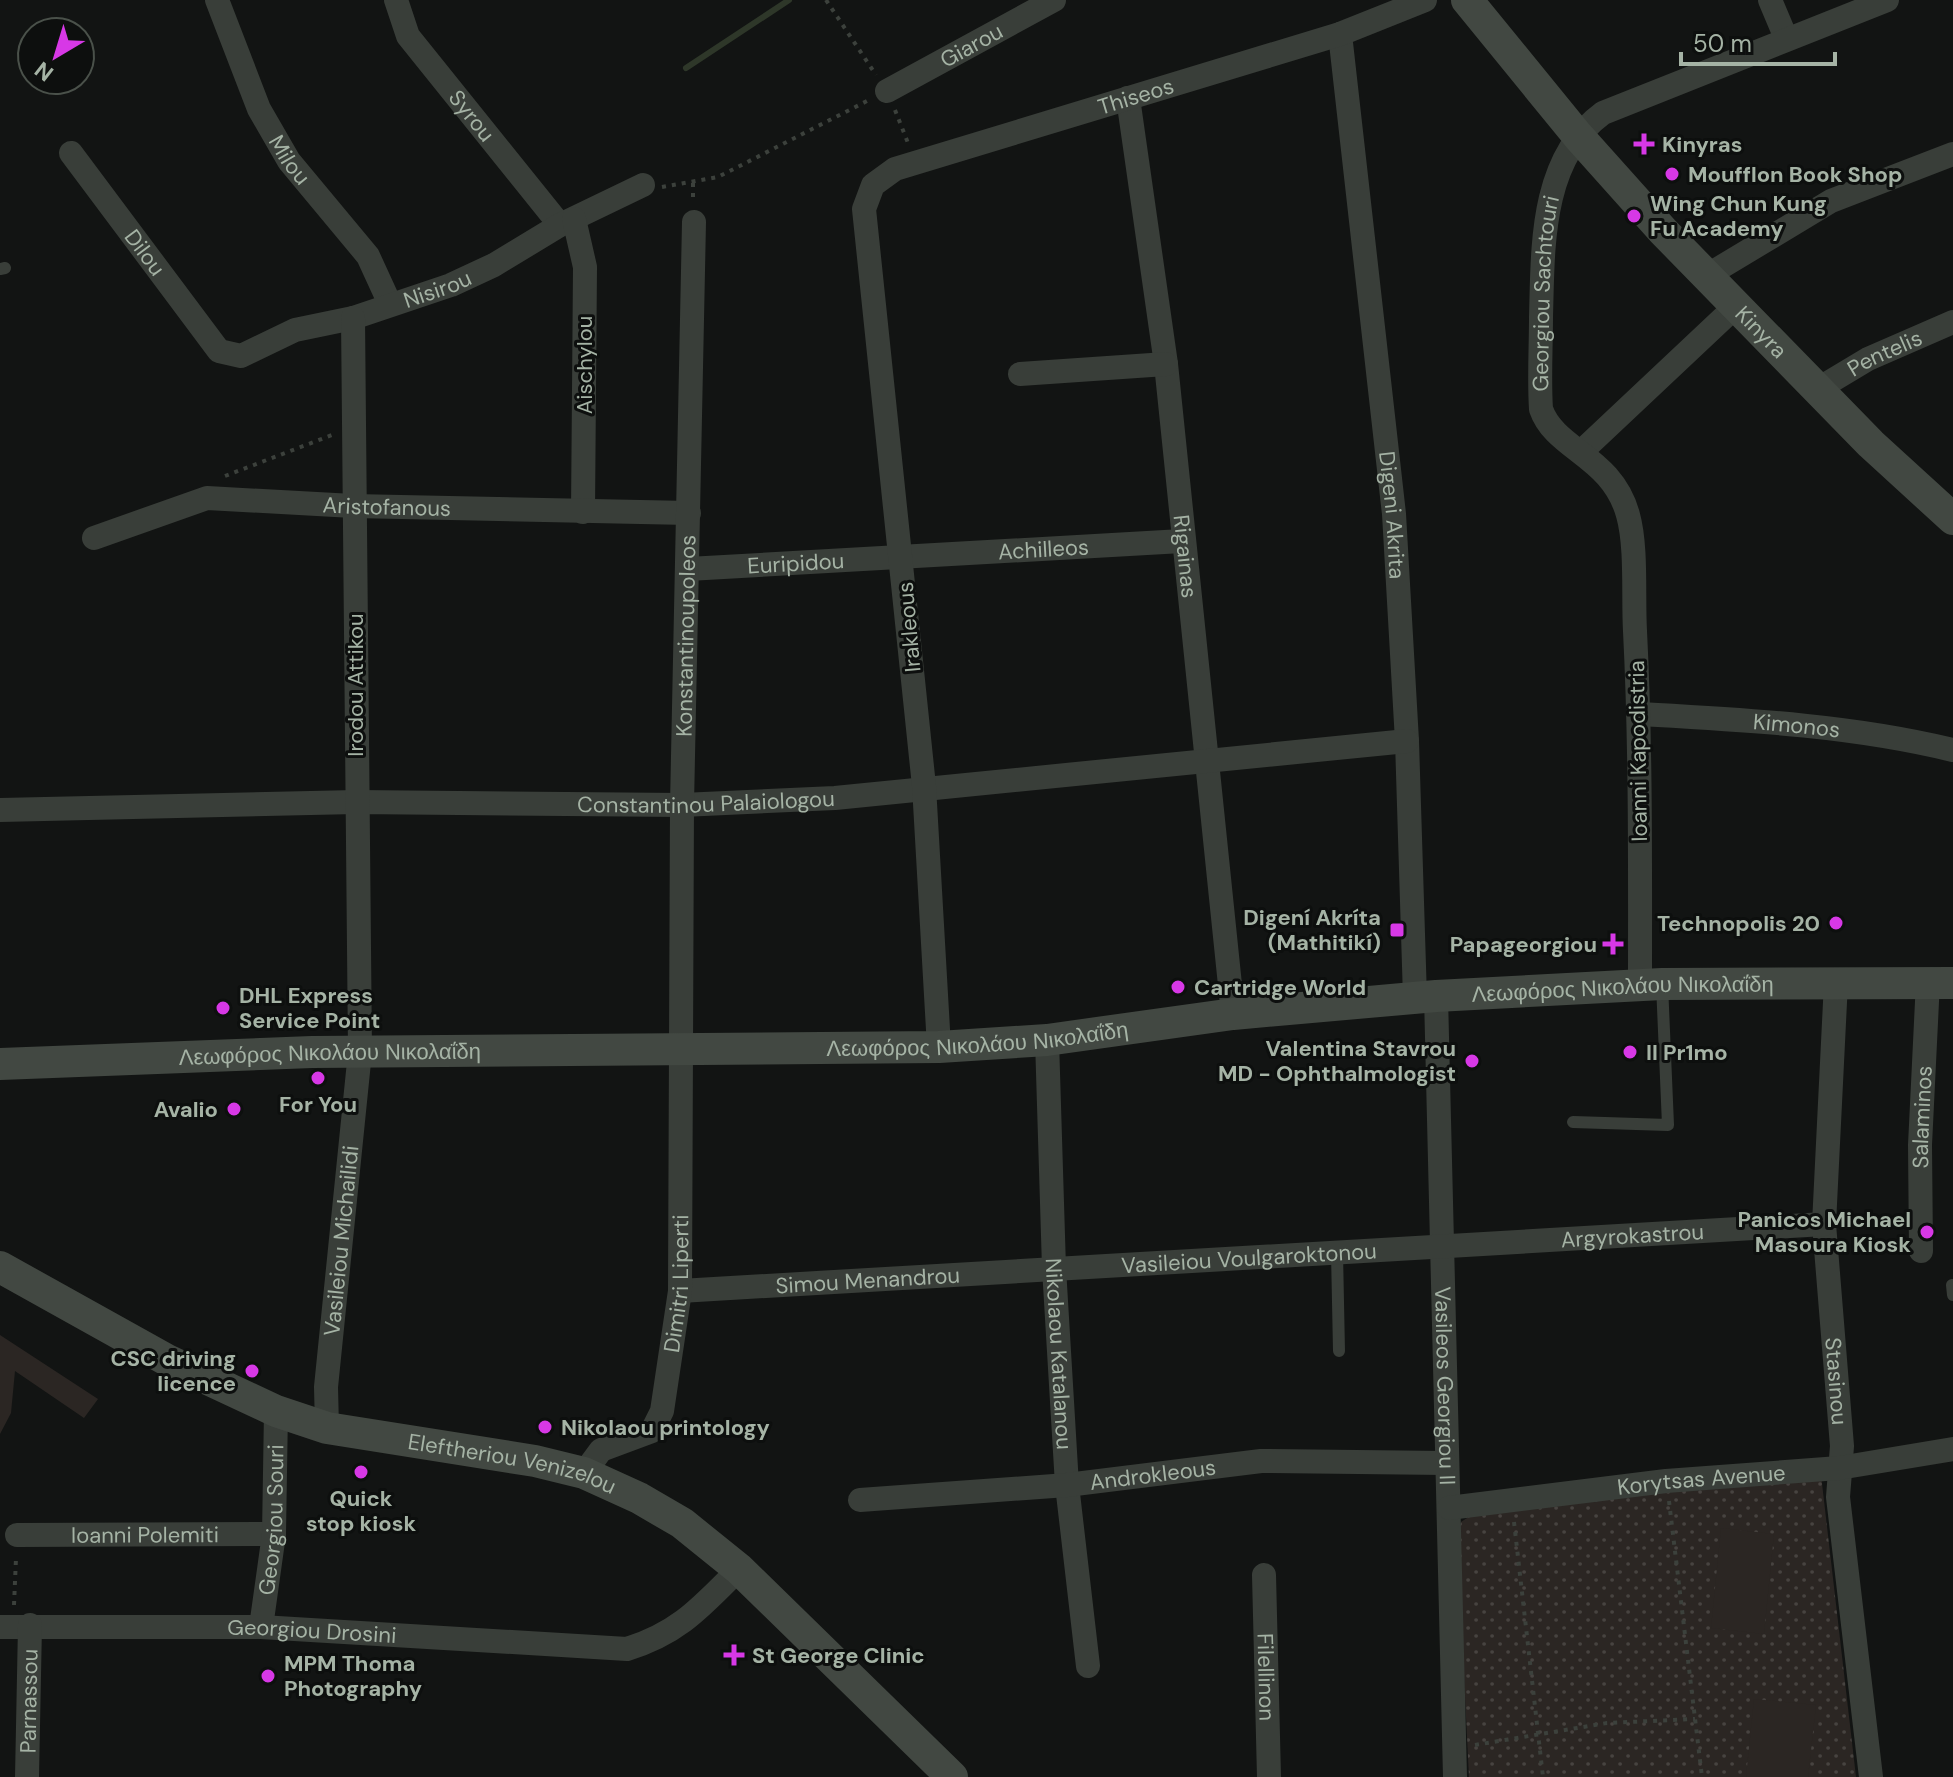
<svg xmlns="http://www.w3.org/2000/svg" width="1953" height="1777" font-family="'DM Sans',sans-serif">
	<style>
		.grass { fill: url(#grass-dots) }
		.garden { fill: #2b2623 }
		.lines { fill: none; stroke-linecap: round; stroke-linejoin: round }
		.stream { stroke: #2e3729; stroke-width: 6 }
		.path { stroke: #3c413c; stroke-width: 4; stroke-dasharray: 4 6; stroke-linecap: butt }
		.lane { stroke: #393e39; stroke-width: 12 }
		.street { stroke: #393e39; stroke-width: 24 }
		.secondary { stroke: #424842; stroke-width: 32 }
		.poi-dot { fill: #d738e6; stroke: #0d0f0e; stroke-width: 3 }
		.labels { text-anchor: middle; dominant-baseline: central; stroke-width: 6; stroke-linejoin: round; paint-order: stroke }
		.street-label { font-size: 22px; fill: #a5b3a5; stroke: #0d0f0e }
		.poi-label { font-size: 22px; font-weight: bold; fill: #a5b3a5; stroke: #0d0f0e; text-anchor: start }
	</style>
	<defs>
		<pattern id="grass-dots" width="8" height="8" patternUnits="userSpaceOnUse" patternTransform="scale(2)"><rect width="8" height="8" fill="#2b2623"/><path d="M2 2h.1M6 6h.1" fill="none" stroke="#474340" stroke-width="1.8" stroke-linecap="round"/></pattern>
	</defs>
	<rect width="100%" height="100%" fill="#121413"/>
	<polygon class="grass" points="1821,1475 1856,1777 1469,1777 1457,1534 1461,1522 1473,1514"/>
	<g class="garden">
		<polygon points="0,1335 98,1399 84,1418 15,1371 11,1413 0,1434"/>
		<polygon points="1721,1528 1774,1534 1764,1634 1711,1628"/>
		<polygon points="1754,1699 1816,1705 1808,1777 1746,1777"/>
	</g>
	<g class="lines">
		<polyline class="stream" points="686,68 789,0"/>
		<g class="path">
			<polyline points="826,0 876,75"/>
			<polyline points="895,110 908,143"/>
			<polyline points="693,183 693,200"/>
			<polyline points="662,187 718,177 869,100"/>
			<polyline points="225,476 332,435"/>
			<polyline points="1669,1501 1702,1777"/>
			<polyline points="1514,1522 1543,1777"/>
			<polyline points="14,1605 16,1558"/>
			<polyline points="1475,1745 1607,1723 1695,1719"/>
		</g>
		<g class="lane">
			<polyline points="0,269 5,268"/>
			<polyline points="1573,1122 1668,1125 1662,984"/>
			<polyline points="1337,1253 1339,1351"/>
			<polyline points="1952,1285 1953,1295"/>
		</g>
		<g class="street">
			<path id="s1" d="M217,0L259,109L289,161L368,256L390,304"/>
			<path id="s2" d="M396,0L408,36L560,225"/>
			<polyline points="1770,0 1786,38"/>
			<path id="s3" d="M1340,34L1394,514L1407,741L1415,998"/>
			<path id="s4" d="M887,91L1054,0"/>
			<path id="s5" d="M1128,98L1166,364L1233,1014"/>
			<path id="s6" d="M71,153L219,351L241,356L295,330L353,318L451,285L494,265L560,225L643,185"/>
			<polyline points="574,219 585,267 583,512"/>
			<polyline points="1708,275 1831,201 1953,154"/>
			<polyline points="1020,374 1166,364"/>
			<path id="s7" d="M1818,389L1868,359L1953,322"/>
			<polyline points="1582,451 1735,307"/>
			<path id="s8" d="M94,538L207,498L353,506L689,513"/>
			<path id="s9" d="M688,569L1182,541"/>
			<path id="s10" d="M1639,714C1745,720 1850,725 1953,750"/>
			<path id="s11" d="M0,810L356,802L682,805L835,798L1407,741"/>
			<path id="s12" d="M1836,982L1824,1224L1842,1446L1838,1497L1871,1777"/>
			<path id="s13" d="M1640,985C1640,867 1641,749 1635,631C1633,597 1637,547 1628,515C1612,456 1555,450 1541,409C1539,379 1541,348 1541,317C1543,247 1540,159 1603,113L1887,0"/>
			<path id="s14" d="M1436,996L1455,1777"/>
			<path id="s15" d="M1047,1040L1054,1268L1067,1485L1088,1666"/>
			<path id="s16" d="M939,1047L924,786L864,209L873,185L895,169L1340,34L1425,0"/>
			<path id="s17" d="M1921,1251L1920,1145L1928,981"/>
			<path id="s18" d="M680,1291L1824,1224"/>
			<path id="s19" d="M327,1428L326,1387L360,1052L353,318"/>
			<path id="s20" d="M584,1473L601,1450L652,1431L662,1411L680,1291L682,805L694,222"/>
			<path id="s21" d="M860,1500L1067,1485L1261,1461L1445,1463"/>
			<path id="s22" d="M1449,1508L1666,1481L1839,1468L1953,1449"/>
			<path id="s23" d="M17,1535L274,1534"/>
			<path id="s24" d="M1264,1575L1269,1777"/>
			<path id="s25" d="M0,1627H261L627,1649C679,1633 701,1607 739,1569"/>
			<path id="s26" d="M261,1627L274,1534L276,1411"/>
			<path id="s27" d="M27,1777L30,1625"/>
		</g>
		<g class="secondary">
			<path id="s28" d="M1467,0L1578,136L1663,231L1871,444L1953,519"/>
			<path id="s29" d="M0,1064L312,1052L939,1047L1047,1040L1233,1014L1436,996L1662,984L1953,983"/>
			<path id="s30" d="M0,1267L167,1360L276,1411L327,1428L535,1461L584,1473L639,1498L682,1523L739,1569L952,1777"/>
		</g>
	</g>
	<g class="poi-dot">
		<path d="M1640 132h8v8h8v8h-8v8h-8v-8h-8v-8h8z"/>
		<circle cx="1672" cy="174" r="8"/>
		<circle cx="1634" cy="216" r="8"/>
		<circle cx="1836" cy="923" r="8"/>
		<rect x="1389" y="922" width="16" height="16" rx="4"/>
		<path d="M1609 932h8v8h8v8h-8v8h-8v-8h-8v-8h8z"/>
		<circle cx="1178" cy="987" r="8"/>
		<circle cx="223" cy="1008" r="8"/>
		<circle cx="1630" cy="1052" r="8"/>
		<circle cx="1472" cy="1061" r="8"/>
		<circle cx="318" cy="1078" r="8"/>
		<circle cx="234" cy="1109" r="8"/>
		<circle cx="1927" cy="1232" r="8"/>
		<circle cx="252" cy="1371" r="8"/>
		<circle cx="545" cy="1427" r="8"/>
		<circle cx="361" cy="1472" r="8"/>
		<path d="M730 1643h8v8h8v8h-8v8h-8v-8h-8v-8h8z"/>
		<circle cx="268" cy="1676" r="8"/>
	</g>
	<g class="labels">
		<g class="street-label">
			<text stroke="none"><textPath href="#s4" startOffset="96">Giarou</textPath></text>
			<text stroke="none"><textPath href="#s16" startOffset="1146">Thiseos</textPath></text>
			<text stroke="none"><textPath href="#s2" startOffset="140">Syrou</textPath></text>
			<text stroke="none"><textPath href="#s1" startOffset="176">Milou</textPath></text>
			<text stroke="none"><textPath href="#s6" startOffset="124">Dilou</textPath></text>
			<text stroke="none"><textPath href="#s6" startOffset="478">Nisirou</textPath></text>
			<text stroke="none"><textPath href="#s13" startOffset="726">Georgiou Sachtouri</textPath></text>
			<text stroke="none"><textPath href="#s28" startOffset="444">Kinyra</textPath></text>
			<text stroke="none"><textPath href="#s7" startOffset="76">Pentelis</textPath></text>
			<text transform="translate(584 365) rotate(-90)">Aischylou</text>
			<text stroke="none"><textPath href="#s8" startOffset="300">Aristofanous</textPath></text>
			<text stroke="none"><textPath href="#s3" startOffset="484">Digeni Akrita</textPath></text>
			<text stroke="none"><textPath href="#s9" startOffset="356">Achilleos</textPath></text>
			<text stroke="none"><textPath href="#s5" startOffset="462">Rigainas</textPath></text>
			<text stroke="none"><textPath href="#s9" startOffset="108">Euripidou</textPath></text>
			<text transform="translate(909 627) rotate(-95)">Irakleous</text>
			<text stroke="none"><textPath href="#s20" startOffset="882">Konstantinoupoleos</textPath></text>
			<text transform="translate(355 685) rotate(-90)">Irodou Attikou</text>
			<text stroke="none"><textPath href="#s10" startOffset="158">Kimonos</textPath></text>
			<text transform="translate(1638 751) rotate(-91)">Ioanni Kapodistria</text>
			<text stroke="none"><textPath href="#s11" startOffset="706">Constantinou Palaiologou</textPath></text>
			<text stroke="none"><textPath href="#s29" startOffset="1626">Λεωφόρος Νικολάου Νικολαΐδη</textPath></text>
			<text stroke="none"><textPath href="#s29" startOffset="978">Λεωφόρος Νικολάου Νικολαΐδη</textPath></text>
			<text stroke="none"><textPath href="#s29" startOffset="330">Λεωφόρος Νικολάου Νικολαΐδη</textPath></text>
			<text stroke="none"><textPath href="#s17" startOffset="134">Salaminos</textPath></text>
			<text stroke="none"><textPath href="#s18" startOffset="954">Argyrokastrou</textPath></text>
			<text stroke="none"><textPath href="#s19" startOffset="188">Vasileiou Michailidi</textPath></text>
			<text stroke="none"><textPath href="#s18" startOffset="570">Vasileiou Voulgaroktonou</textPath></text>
			<text stroke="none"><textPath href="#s18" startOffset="188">Simou Menandrou</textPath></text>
			<text stroke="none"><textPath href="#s20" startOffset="234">Dimitri Liperti</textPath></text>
			<text stroke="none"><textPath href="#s15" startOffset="314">Nikolaou Katalanou</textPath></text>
			<text stroke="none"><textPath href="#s12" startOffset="400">Stasinou</textPath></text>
			<text stroke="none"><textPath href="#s14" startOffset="390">Vasileos Georgiou II</textPath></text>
			<text stroke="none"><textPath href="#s30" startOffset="554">Eleftheriou Venizelou</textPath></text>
			<text stroke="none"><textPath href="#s21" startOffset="294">Androkleous</textPath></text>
			<text stroke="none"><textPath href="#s22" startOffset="254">Korytsas Avenue</textPath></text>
			<text stroke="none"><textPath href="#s26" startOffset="108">Georgiou Souri</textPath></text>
			<text stroke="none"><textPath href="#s23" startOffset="128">Ioanni Polemiti</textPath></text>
			<text stroke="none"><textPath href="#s25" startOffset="312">Georgiou Drosini</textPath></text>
			<text stroke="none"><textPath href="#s24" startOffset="102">Filellinon</textPath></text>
			<text stroke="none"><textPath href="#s27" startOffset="76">Parnassou</textPath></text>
		</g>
		<g class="poi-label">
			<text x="1662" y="144">Kinyras</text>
			<text x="1688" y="174">Moufflon Book Shop</text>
			<text x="1650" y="203">Wing Chun Kung<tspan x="1650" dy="25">Fu Academy</tspan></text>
			<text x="1381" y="917" text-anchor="end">Digení Akríta<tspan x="1381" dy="25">(Mathitikí)</tspan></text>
			<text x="1820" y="923" text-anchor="end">Technopolis 20</text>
			<text x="1597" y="944" text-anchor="end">Papageorgiou</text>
			<text x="1194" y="987">Cartridge World</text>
			<text x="239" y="995">DHL Express<tspan x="239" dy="25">Service Point</tspan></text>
			<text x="1456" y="1048" text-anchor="end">Valentina Stavrou<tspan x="1456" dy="25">MD - Ophthalmologist</tspan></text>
			<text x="1646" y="1052">Il Pr1mo</text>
			<text x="318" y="1104" text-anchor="middle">For You</text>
			<text x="218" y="1109" text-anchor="end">Avalio</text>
			<text x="1911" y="1219" text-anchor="end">Panicos Michael<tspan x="1911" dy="25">Masoura Kiosk</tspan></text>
			<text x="236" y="1358" text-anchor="end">CSC driving<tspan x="236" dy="25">licence</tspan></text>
			<text x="561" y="1427">Nikolaou printology</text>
			<text x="361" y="1498" text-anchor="middle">Quick<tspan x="361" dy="25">stop kiosk</tspan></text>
			<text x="752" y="1655">St George Clinic</text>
			<text x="284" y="1663">MPM Thoma<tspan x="284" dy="25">Photography</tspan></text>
		</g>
	</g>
	<g transform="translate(56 56) rotate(218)"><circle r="38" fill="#0d0f0e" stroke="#4a514a" stroke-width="2"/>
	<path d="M0-6L14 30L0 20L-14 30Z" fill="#d738e6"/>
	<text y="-12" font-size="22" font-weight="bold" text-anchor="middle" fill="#a5b3a5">N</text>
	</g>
	<path d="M1681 52v12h154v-12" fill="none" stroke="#a5b3a5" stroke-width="4"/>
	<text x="1693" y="52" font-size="24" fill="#a5b3a5" stroke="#0d0f0e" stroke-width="6" paint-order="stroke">50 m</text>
</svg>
